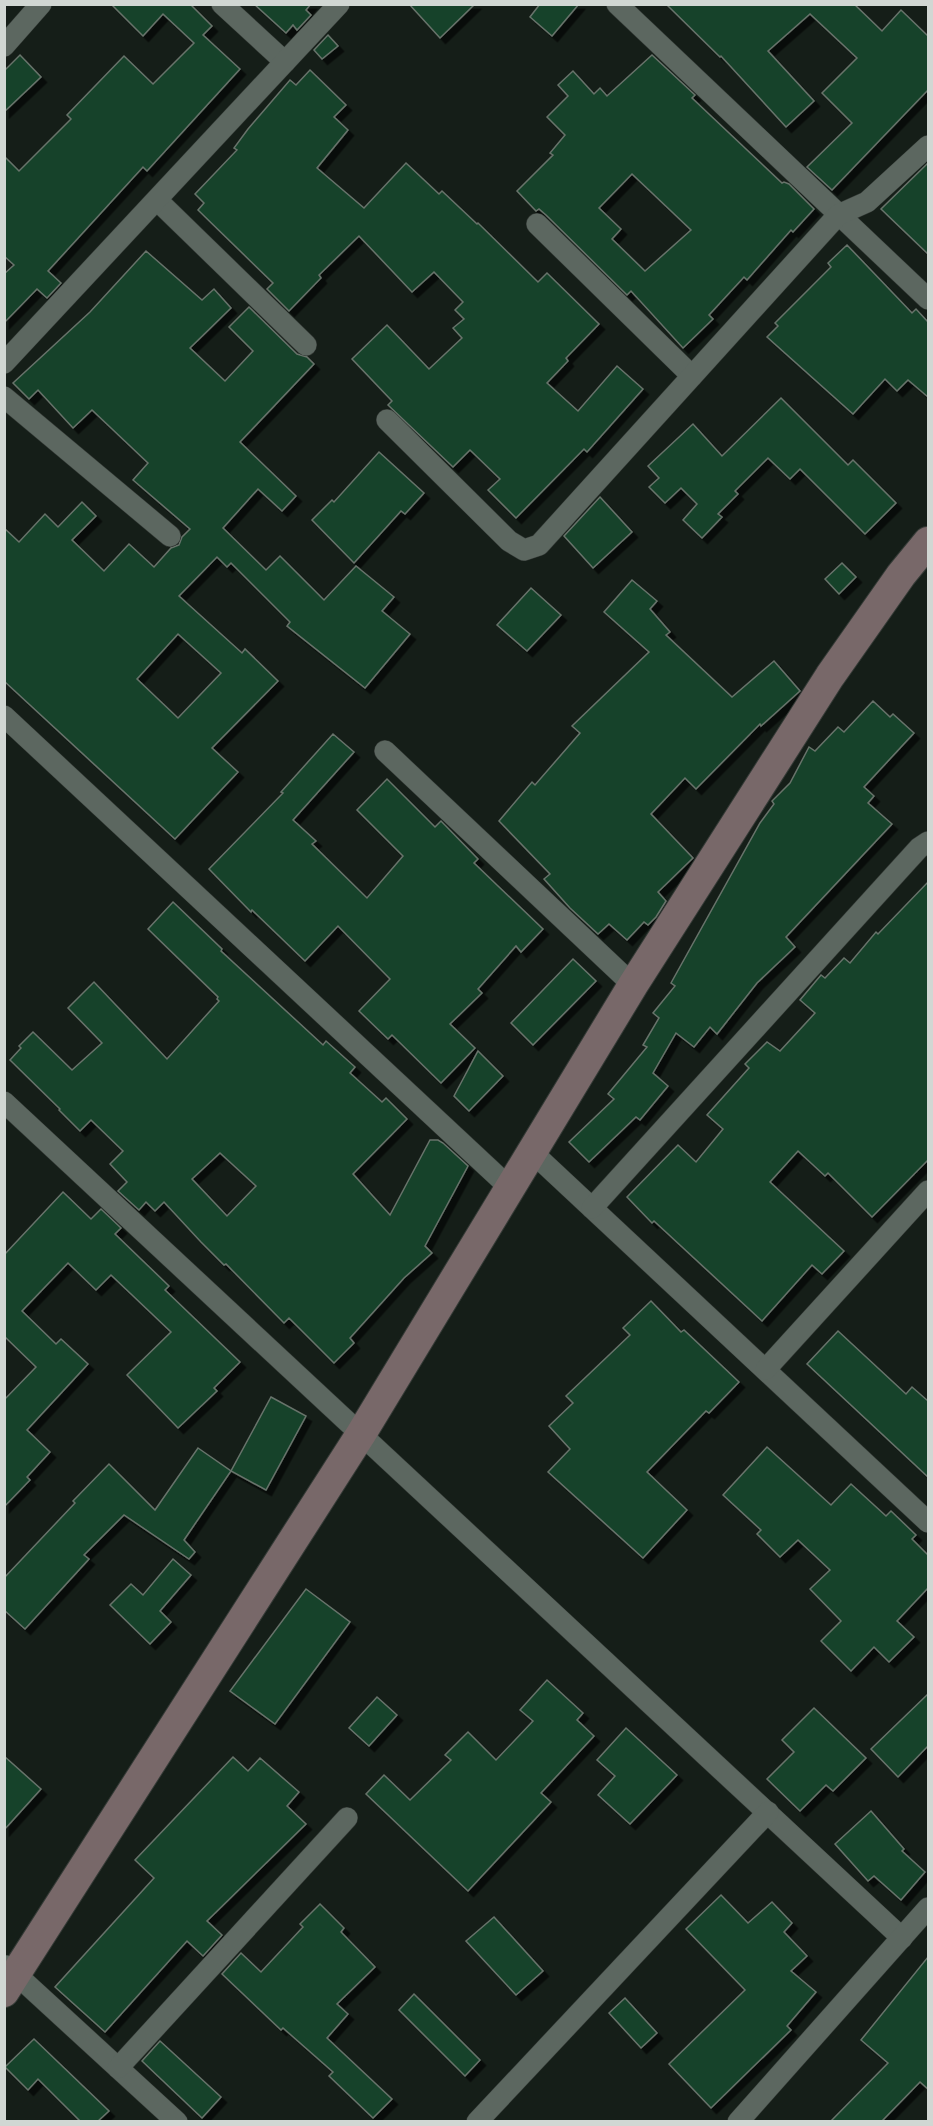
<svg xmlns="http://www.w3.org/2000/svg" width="933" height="2126" font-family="'Archivo Narrow',sans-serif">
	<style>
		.building { fill: #14432a; stroke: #68736b; stroke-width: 1.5; fill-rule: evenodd; filter: url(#shadow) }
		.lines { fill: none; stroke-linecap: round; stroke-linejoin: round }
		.street-casing { stroke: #343a36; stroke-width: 22 }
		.secondary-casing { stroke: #343a36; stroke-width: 32 }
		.street { stroke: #5c6760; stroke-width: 21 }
		.secondary { stroke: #786869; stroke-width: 30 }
	</style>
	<defs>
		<filter id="shadow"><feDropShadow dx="5.5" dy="5.5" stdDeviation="0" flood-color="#0009"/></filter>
	</defs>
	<rect width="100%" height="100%" fill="#151e18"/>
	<g class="building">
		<polygon points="111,4 190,4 212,26 203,35 240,69 147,171 143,167 48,271 61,283 47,298 37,289 4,323 4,274 14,265 4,256 4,156 19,171 71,119 67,115 124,56 153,84 194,43 163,14 143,36"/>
		<polygon points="254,4 311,4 306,10 311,15 297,30 293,25 286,33"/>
		<polygon points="409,4 475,4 440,38"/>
		<polygon points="540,4 579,4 552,36 530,17"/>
		<polygon points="666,4 854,4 882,31 901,10 928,36 928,90 832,190 807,167 852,123 822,93 857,58 810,14 768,51 814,101 786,127 721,56 720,57"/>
		<polygon points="328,35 338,46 322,59 314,50"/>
		<polygon points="20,55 41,77 4,112 4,71"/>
		<path d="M652,55L695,95L692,98L782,183L784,182L789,184L814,209L793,232L791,230L747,280L744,277L709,315L713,319L683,348L631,291L627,295L546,215L539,209L536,211L517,191L553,155L550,153L565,135L547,117L568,96L558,85L573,71L594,94L600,88L607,96ZM632,174L691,230L645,271L612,239L621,229L599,208Z"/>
		<polygon points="310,70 346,105 334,117 348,130 317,168 364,208 406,163 439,194 442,191 477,224 478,223 538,282 547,273 599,324 566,358 568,361 547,383 578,411 617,366 643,389 587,452 584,449 516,518 488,490 500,479 470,450 453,467 388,405 392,401 352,359 387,325 429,369 462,338 453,328 464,319 455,310 463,302 434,272 412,292 359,236 319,275 321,278 289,311 267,289 273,283 198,210 204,203 195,194 237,150 234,148 248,129 290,80 296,85"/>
		<polygon points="928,163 928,254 881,209"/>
		<polygon points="847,245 912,313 916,309 928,322 928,397 908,380 897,391 885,379 853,414 767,337 778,326 775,323 831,267 828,263"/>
		<path d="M146,251L202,300L214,289L231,308L190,348L225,381L253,351L229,327L249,307L297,354L307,357L314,364L240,442L296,496L282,511L258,489L223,528L266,570L280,556L324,600L356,566L394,597L382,611L410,634L365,688L287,626L290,622L231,563L227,567L217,557L179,596L242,653L245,649L278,681L212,748L238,772L175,839L4,681V528L19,542L45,514L58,527L82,502L96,516L72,540L104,571L129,544L154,567L171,548L179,545L182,537L190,529L133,480L148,463L92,410L73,428L38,390L29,399L13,383L90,312ZM178,634L221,673L178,718L137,679Z"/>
		<polygon points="781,398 848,465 853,460 896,503 865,534 800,469 790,479 768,458 735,491 738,494 718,514 722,517 702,538 683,520 697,504 681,488 665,503 649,487 659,478 648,466 693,424 722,456"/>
		<polygon points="379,452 424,493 405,514 401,511 354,563 312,520 332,500 334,502"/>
		<polygon points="600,497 632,532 593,568 564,536"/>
		<polygon points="842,563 856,577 839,594 825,579"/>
		<polygon points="632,580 657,601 650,609 670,632 666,635 732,697 774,661 800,691 761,726 760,724 696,789 685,778 651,814 693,858 658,892 666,901 656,917 648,925 644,922 627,940 609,924 598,934 570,908 544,879 550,874 499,821 532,782 535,785 580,733 572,726 649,652 604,612"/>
		<polygon points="531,588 561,615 527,651 497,625"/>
		<polygon points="873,701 890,717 893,714 914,733 864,787 874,796 868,803 892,824 786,937 795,947 757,983 717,1034 710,1027 694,1047 676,1033 653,1073 668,1086 640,1120 636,1117 589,1162 569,1142 614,1099 608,1094 647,1047 643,1045 659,1018 653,1013 675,986 671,983 760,823 774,804 772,801 790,783 809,747 815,751 838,727 844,732"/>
		<polygon points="333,734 354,752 293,820 316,841 312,844 367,898 403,856 357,810 387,779 435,827 441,821 478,859 474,863 543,929 521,952 516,946 478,989 482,993 450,1024 475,1048 441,1083 392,1035 388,1039 359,1011 390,979 338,926 305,961 252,910 251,912 209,869 283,793 281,792"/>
		<polygon points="928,882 928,1160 872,1217 828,1173 825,1176 798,1151 770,1182 844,1251 822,1274 812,1265 762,1321 654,1221 652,1223 627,1197 678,1145 696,1162 723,1129 707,1115 749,1068 745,1064 767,1042 780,1051 815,1013 800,1000 821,975 825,978 844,958 850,963 876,932 878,934"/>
		<path d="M173,902L222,949L221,951L323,1045L326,1041L355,1067L350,1073L382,1102L386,1098L407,1119L353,1174L390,1215L430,1140H438L443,1143L468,1166L425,1246L432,1253L404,1278L350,1338L354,1343L334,1363L289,1318L284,1323L226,1264L224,1265L201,1242L164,1202L155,1211L146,1202L139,1210L118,1191L127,1182L110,1164L123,1151L91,1120L80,1131L59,1110L60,1109L10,1060L21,1048L19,1046L33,1032L72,1070L102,1043L68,1008L94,982L167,1059L219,1001L217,999L218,997L148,929ZM220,1153L256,1186L227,1216L192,1179Z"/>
		<polygon points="573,959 596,981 533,1045 511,1023"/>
		<polygon points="478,1051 503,1076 469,1111 454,1096"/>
		<polygon points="63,1192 91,1219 101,1209 121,1228 115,1234 169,1286 165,1290 240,1362 214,1388 217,1391 178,1428 127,1375 171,1332 111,1275 96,1290 68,1263 22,1311 56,1344 61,1339 88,1364 27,1430 50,1452 27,1477 30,1480 4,1507 4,1400 36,1367 4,1336 4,1255"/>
		<polygon points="651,1301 681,1332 684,1330 739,1382 709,1413 706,1411 647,1472 687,1510 643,1558 548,1472 570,1449 549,1426 573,1403 566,1396 630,1335 623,1328"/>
		<polygon points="838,1331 906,1394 912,1387 928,1401 928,1477 807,1364"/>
		<polygon points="271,1397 306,1416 266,1490 231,1471"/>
		<polygon points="767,1447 831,1505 851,1484 886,1516 891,1511 916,1535 912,1539 928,1555 928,1588 897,1621 914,1637 889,1662 874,1647 851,1671 821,1641 841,1621 810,1589 830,1570 798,1540 780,1557 757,1534 761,1530 723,1495"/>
		<polygon points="198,1448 231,1471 184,1540 195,1552 189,1559 124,1515 84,1555 89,1559 25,1629 4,1610 4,1578 75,1503 73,1501 109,1464 155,1510"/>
		<polygon points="173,1559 191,1575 160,1611 171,1622 150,1644 110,1605 131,1584 143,1595"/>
		<polygon points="306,1589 350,1622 275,1724 230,1691"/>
		<polygon points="547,1680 583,1713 577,1720 594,1736 541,1793 551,1802 468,1891 366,1794 384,1775 410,1800 451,1760 445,1755 468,1732 496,1760 533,1721 520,1710"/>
		<polygon points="928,1694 928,1746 898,1777 871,1749"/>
		<polygon points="377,1697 397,1715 369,1746 349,1728"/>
		<polygon points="814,1708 866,1758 833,1791 826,1785 800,1811 767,1779 794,1752 782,1740"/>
		<polygon points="626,1728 677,1775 630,1824 598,1795 615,1776 597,1760"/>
		<polygon points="4,1756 41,1789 4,1830"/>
		<polygon points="233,1757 248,1771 260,1758 299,1792 287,1806 306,1824 207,1921 222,1935 203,1956 187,1941 105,2032 55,1987 154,1878 135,1860"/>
		<polygon points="871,1811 904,1849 902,1851 925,1872 901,1900 874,1876 868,1881 835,1844"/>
		<polygon points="721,1895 748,1923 772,1902 792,1923 784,1932 807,1956 791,1971 816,1992 787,2026 791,2030 711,2108 669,2064 745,1990 686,1929"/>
		<polygon points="320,1904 344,1928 341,1932 375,1967 337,2004 348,2014 327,2038 392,2099 373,2118 329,2076 333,2072 283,2028 281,2030 222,1974 241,1953 261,1972 303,1927 300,1924"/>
		<polygon points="494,1917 543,1971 516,1995 466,1941"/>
		<polygon points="928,1957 928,2089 920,2082 882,2121 831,2121 888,2063 861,2040"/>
		<polygon points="414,1994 480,2060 465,2076 399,2010"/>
		<polygon points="625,1998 657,2033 641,2048 609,2013"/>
		<polygon points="34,2039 109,2111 98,2121 80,2121 38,2079 28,2090 5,2067"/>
		<polygon points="160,2041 221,2097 202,2118 142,2061"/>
	</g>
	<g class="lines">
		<defs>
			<g id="street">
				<polyline points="222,4 285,62"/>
				<polyline points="617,4 928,299"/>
				<polyline points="4,46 41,4"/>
				<polyline points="157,200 306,345"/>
				<polyline points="537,224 692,376"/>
				<polyline points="4,363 339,4"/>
				<polyline points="4,397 170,536"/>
				<polyline points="387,420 509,541 524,550 539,545 838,215 867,202 928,146"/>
				<polyline points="4,716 510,1188"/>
				<polyline points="385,751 633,985"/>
				<polyline points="4,1102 902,1938"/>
				<polyline points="532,1152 928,1522"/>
				<polyline points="592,1208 919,848 928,842"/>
				<polyline points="766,1369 928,1191"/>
				<polyline points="7,1966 177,2122"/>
				<polyline points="118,2068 347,1818"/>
				<polyline points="477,2122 768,1812"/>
				<polyline points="738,2122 928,1908"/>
			</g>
			<polyline id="secondary" points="4,1992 361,1434 633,985 830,676 901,575 928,542"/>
		</defs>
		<use href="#street" class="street-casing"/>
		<use href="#secondary" class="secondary-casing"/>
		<use href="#street" class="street"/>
		<use href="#secondary" class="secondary"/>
	</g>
	<rect width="933" height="2126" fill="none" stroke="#d1d7d3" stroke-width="12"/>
</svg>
